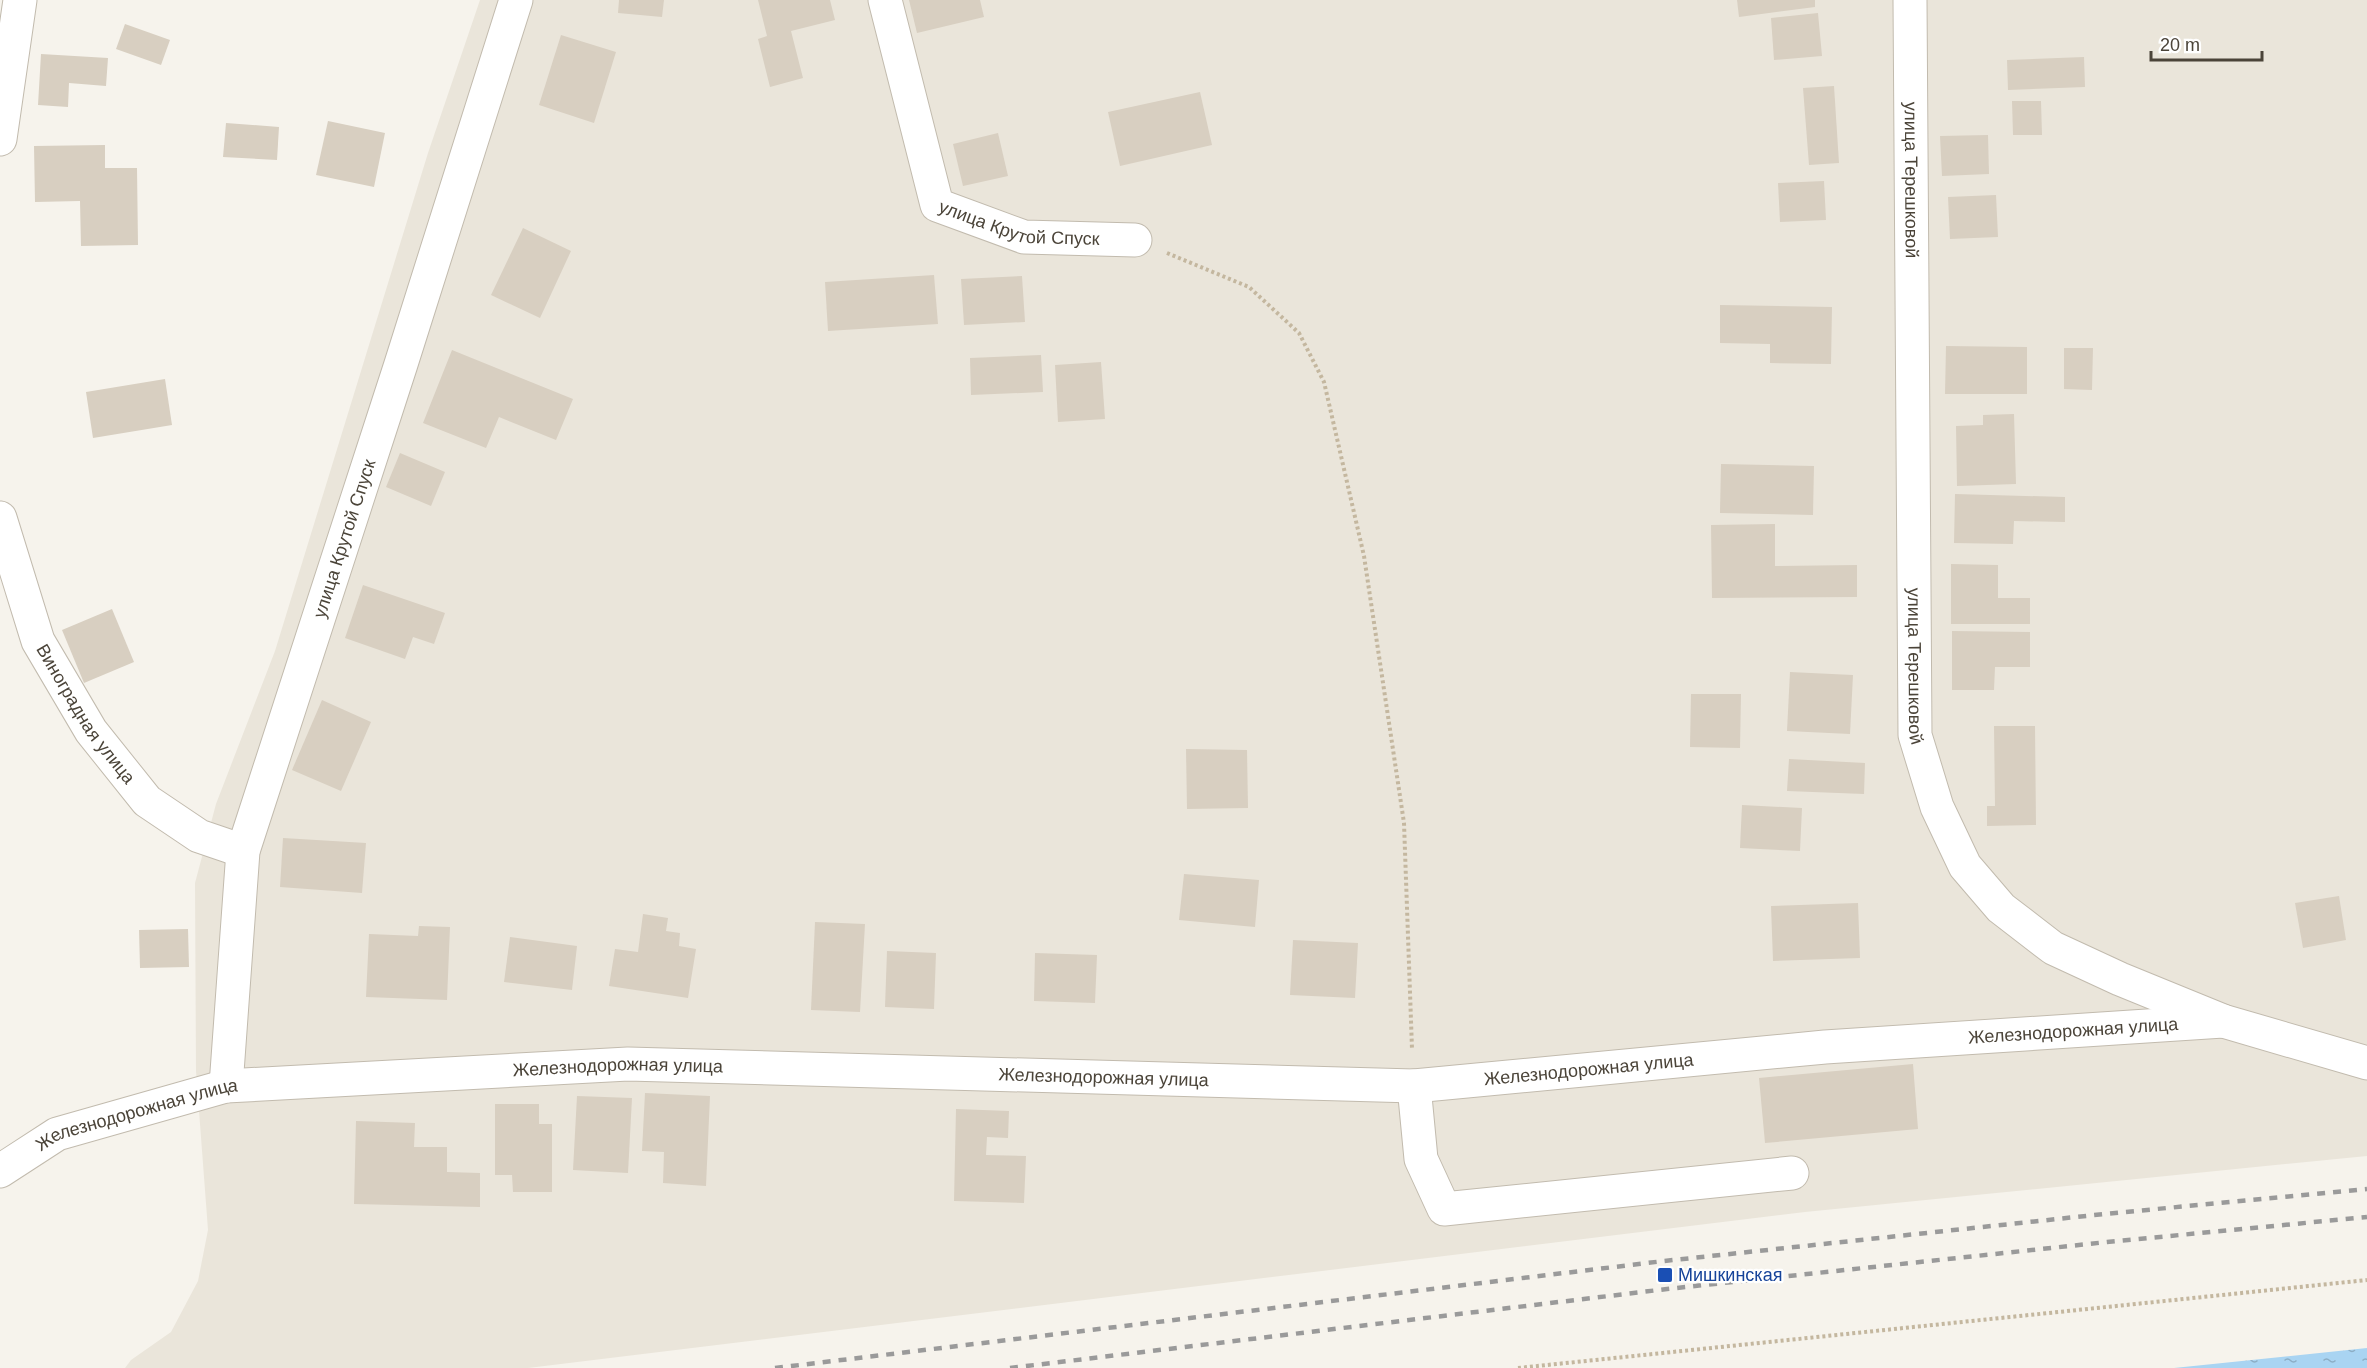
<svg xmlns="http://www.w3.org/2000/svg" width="2367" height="1368" font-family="Arial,sans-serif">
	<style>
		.residential { fill: #eae5da }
		.water { fill: url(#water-ripples) }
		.building { fill: #d8cfc1 }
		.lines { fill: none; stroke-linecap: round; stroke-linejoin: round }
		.minor-casing { stroke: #c2bbae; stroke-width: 35 }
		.path { stroke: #c4b79f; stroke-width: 4; stroke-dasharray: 3 3; stroke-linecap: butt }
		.minor { stroke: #fff; stroke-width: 33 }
		.rail { stroke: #9a9a9a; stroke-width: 4.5; stroke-dasharray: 8 8; stroke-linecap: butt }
		.transit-dot { fill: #1a4fb4; stroke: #fff; stroke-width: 2 }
		.labels { text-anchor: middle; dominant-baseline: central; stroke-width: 4.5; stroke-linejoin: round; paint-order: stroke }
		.street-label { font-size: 18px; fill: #4b4439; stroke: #fff }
		.transit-label { font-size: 18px; fill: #164399; stroke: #fff; text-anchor: start }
	</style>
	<defs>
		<pattern id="water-ripples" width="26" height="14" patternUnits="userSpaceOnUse" patternTransform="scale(1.5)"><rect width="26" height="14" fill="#a9d4f2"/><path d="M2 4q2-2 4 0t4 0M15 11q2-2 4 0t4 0" fill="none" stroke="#8caec5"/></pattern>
	</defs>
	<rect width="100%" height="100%" fill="#f6f3ec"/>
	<polygon class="residential" points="480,0 2367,0 2367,1156 1805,1212 528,1368 125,1368 131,1360 171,1332 198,1281 208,1230 196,1071 195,883 216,804 275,651 428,153"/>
	<polygon class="water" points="2367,1348 2367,1368 2174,1368"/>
	<g class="building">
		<polygon points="619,0 664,0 662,17 618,13"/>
		<polygon points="758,0 830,0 835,20 791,31 803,78 770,87 758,39 767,36"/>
		<polygon points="909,0 980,0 984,17 917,33"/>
		<polygon points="1737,0 1815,0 1815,7 1739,17"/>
		<polygon points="1818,13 1822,56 1774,60 1771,18"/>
		<polygon points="125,24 170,40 161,65 116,49"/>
		<polygon points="561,35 616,52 594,123 539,105"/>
		<polygon points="41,54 108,58 106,86 69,83 68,107 38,105"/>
		<polygon points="2084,57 2085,87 2008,90 2007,60"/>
		<polygon points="1834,86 1839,163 1809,165 1803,88"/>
		<polygon points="1200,92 1212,145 1120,166 1108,112"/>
		<polygon points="2012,101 2041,101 2042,135 2013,135"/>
		<polygon points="328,121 385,133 374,187 316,175"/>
		<polygon points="226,123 279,127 277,160 223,157"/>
		<polygon points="998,133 1008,176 963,186 953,144"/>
		<polygon points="1988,135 1989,174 1942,176 1940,136"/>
		<polygon points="105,145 105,168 137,168 138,245 81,246 80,201 35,202 34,146"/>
		<polygon points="1824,181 1826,220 1780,222 1778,183"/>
		<polygon points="1996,195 1998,237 1950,239 1948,197"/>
		<polygon points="523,228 571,251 540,318 491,295"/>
		<polygon points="934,275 938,324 828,331 825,282"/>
		<polygon points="1022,276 1025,322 964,325 961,279"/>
		<polygon points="1720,305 1832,307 1831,364 1770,363 1770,344 1720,343"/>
		<polygon points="1946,346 2027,347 2027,394 1945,394"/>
		<polygon points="2064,348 2093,348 2092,390 2064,389"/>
		<polygon points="452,350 573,399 556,440 499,417 486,448 423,423"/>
		<polygon points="1041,355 1043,392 971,395 970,358"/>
		<polygon points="1101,362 1105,419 1058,422 1055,365"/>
		<polygon points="165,379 172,425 93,438 86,392"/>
		<polygon points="2014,414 2016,484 1957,486 1956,426 1983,425 1983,415"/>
		<polygon points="400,453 445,472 431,506 386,487"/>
		<polygon points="1721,464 1814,466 1813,515 1720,513"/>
		<polygon points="1955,494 2065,497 2065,522 2014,521 2013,544 1954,543"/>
		<polygon points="1775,524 1775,566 1857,565 1857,597 1712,598 1711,525"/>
		<polygon points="1951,564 1998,565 1998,598 2030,598 2030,624 1951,624"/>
		<polygon points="363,585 445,613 434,644 413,637 405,659 345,638"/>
		<polygon points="112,609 134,662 84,683 62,630"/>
		<polygon points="1952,631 2030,632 2030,667 1995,667 1994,690 1952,690"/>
		<polygon points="1790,672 1853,675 1850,734 1787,731"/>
		<polygon points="1691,694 1741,694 1740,748 1690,747"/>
		<polygon points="322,700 371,722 341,791 292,770"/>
		<polygon points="1994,726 2035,726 2036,825 1987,826 1987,806 1995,806"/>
		<polygon points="1186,749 1247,750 1248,808 1187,809"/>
		<polygon points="1789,759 1865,763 1864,794 1787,791"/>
		<polygon points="1742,805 1802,808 1800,851 1740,848"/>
		<polygon points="283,838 366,843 362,893 280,887"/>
		<polygon points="1184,874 1259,880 1255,927 1179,920"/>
		<polygon points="2339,896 2346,940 2303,948 2295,903"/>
		<polygon points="1858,903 1860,958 1773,961 1771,906"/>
		<polygon points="643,914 668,918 666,931 680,933 679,946 696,949 688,998 609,986 615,949 638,952"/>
		<polygon points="815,922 865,924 860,1012 811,1010"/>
		<polygon points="419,926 450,927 447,1000 366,997 369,934 418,936"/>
		<polygon points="188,929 189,967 140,968 139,930"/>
		<polygon points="510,937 577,946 572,990 504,982"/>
		<polygon points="1293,940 1358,943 1355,998 1290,995"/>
		<polygon points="887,951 936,953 934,1009 885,1007"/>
		<polygon points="1035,953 1097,955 1095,1003 1034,1001"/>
		<polygon points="1913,1064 1918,1129 1765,1143 1759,1078"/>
		<polygon points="645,1093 710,1096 706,1186 663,1183 664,1152 642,1151"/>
		<polygon points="577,1096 632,1098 628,1173 573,1170"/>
		<polygon points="495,1104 539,1104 539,1124 552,1124 552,1192 513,1192 512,1175 495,1175"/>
		<polygon points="956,1109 1009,1111 1008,1138 987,1137 986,1155 1026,1156 1024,1203 954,1201"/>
		<polygon points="356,1121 415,1123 414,1147 447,1147 447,1172 480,1173 480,1207 354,1204"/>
	</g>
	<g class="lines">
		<defs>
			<g id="minor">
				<path id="s1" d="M885,0L937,205L1024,237L1135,240"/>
				<path id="s2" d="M1910,0L1915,735L1937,807L1965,866L2001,908L2053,948L2120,979L2223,1021L2367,1063"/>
				<polyline points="0,139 20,0"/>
				<path id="s3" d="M0,518L38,641L91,731L147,801L199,836L243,851"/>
				<path id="s4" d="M226,1086L243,851L401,364L516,0"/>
				<polyline points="1414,1086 1421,1159 1444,1209 1792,1173"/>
				<path id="s5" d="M0,1171L57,1134L226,1086L628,1064L1414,1086L1825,1047L2223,1021"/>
			</g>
		</defs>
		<use href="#minor" class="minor-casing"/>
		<g class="path">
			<polyline points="1167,253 1249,287 1299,333 1324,382 1364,556 1404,823 1412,1049"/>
			<polyline points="1518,1368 2367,1280"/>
		</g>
		<use href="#minor" class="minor"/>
		<g class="rail">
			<polyline points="775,1368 1664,1261 2104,1214 2367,1189"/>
			<polyline points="1010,1368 1667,1289 2107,1242 2367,1217"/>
		</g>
	</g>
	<rect class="transit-dot" x="1657" y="1267" width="16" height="16" rx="3"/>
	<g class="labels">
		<g class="street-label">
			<text stroke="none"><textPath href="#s2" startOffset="180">улица Терешковой</textPath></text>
			<text stroke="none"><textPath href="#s1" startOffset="297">улица Крутой Спуск</textPath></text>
			<text stroke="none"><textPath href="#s4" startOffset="564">улица Крутой Спуск</textPath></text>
			<text stroke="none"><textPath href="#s2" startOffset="666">улица Терешковой</textPath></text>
			<text stroke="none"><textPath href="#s3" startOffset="216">Виноградная улица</textPath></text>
			<text stroke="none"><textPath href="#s5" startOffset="2094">Железнодорожная улица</textPath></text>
			<text stroke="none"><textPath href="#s5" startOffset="636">Железнодорожная улица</textPath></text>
			<text stroke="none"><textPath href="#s5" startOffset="1608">Железнодорожная улица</textPath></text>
			<text stroke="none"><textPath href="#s5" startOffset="1122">Железнодорожная улица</textPath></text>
			<text stroke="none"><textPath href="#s5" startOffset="150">Железнодорожная улица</textPath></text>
		</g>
		<g class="transit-label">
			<text x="1678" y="1275">Мишкинская</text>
		</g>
	</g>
	<path d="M2151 51v9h111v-9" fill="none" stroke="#4b4439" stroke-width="3"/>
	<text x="2160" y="51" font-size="18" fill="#4b4439" stroke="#ffffff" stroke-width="4.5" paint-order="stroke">20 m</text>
</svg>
